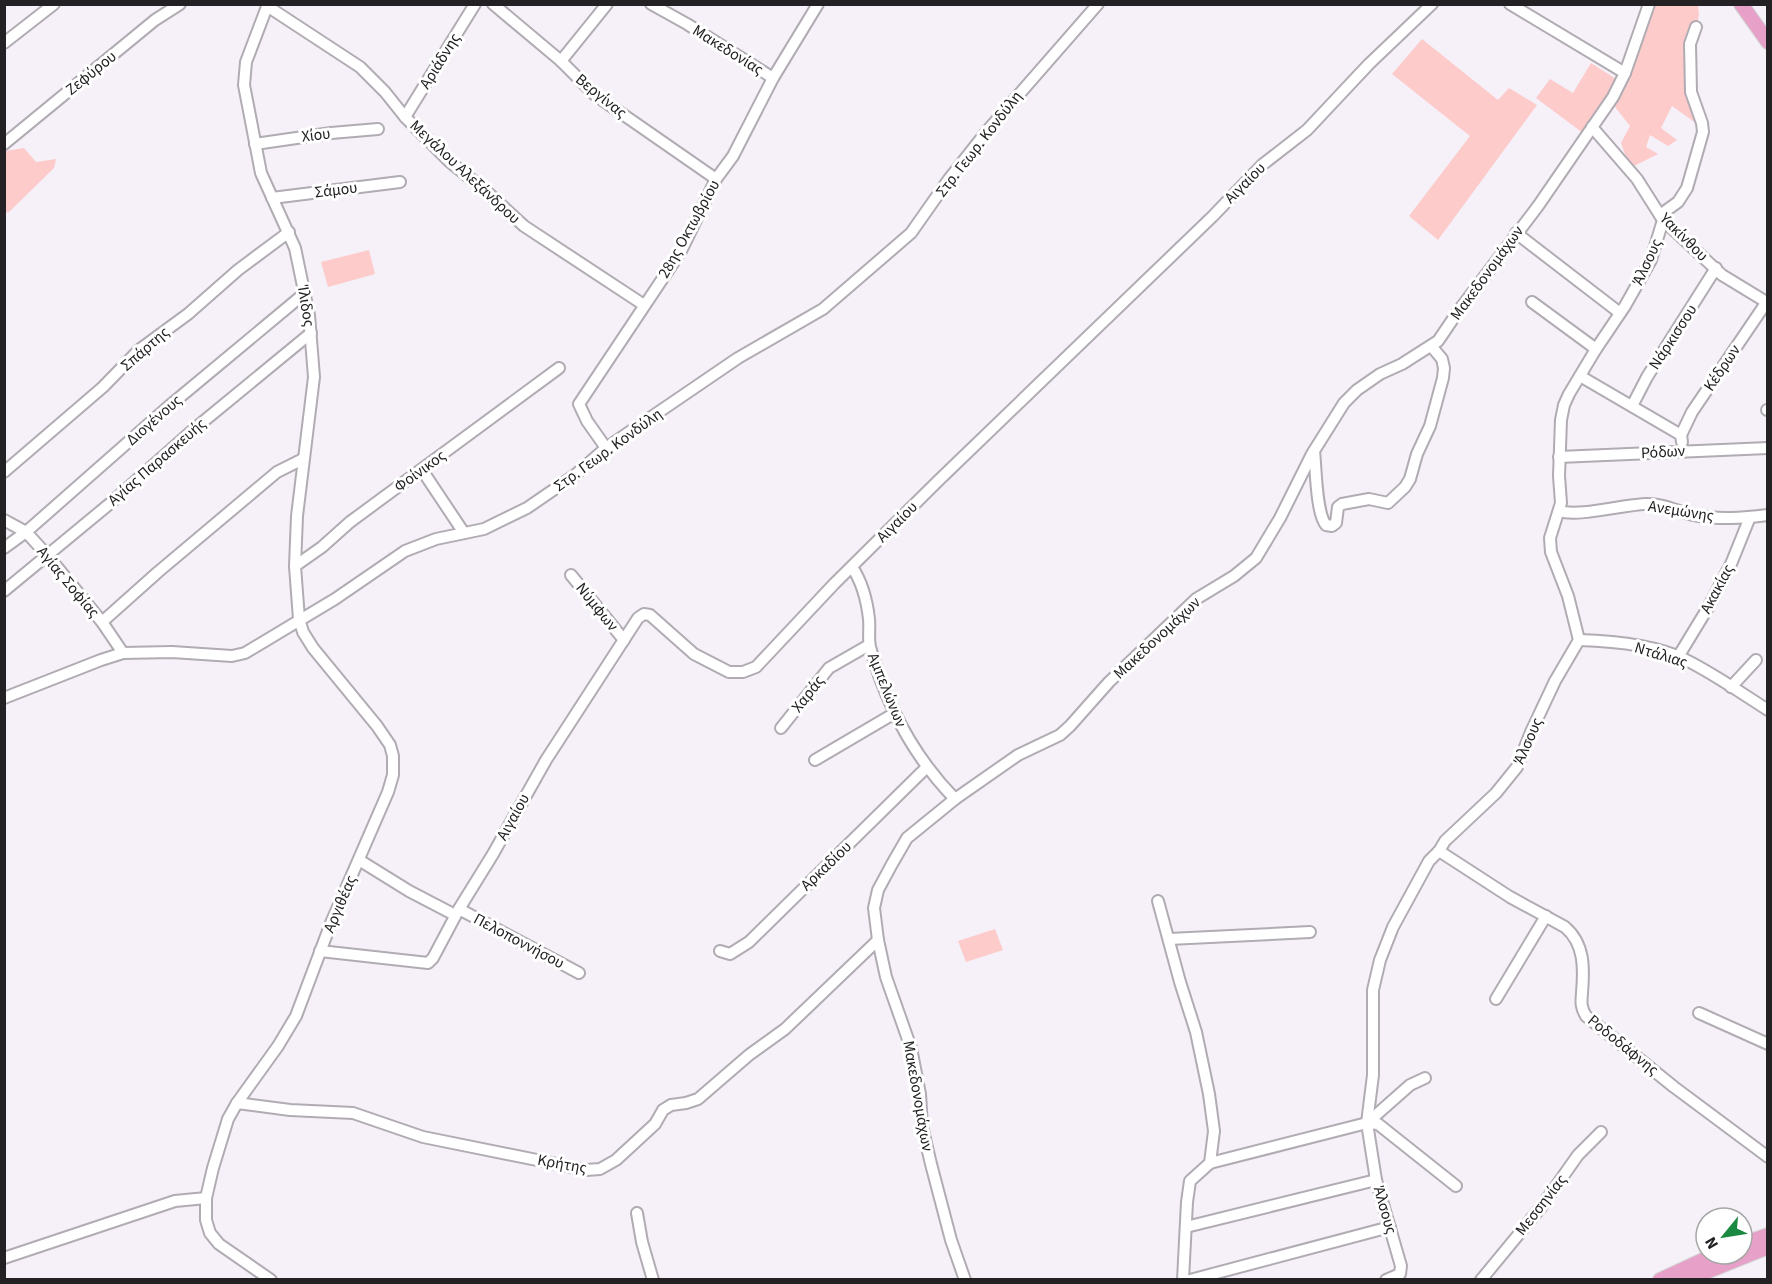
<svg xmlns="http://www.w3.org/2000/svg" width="1772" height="1284" font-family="'Source Sans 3',sans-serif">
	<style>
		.green { fill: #fccbca }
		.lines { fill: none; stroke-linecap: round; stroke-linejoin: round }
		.minor-casing { stroke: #b1abb3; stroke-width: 14 }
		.major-casing { stroke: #d3d3d3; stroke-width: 16 }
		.minor { stroke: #fff; stroke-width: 10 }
		.major { stroke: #e7a1c9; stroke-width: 14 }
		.labels { text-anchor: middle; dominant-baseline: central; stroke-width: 6; stroke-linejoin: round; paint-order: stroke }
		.street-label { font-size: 16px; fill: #232124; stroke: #fff }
	</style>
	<rect width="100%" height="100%" fill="#f6f0f9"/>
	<g class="green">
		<polygon points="1655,5 1698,5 1699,15 1686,75 1700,126 1672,106 1661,128 1677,140 1668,146 1650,135 1646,147 1658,154 1630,168 1621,143 1630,126 1615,107"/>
		<polygon points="1422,39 1498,100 1509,88 1537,105 1438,240 1409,216 1470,136 1392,74"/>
		<polygon points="1591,63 1619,81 1583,133 1536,98 1550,79 1573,93"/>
		<polygon points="24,148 36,162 56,159 54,168 9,212 5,213 5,151"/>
		<polygon points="369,250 375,274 328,287 321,262"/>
		<polygon points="995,929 1003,950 966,962 958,941"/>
	</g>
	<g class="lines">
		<defs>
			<g id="minor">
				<polyline points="268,4 246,62 244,85 261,173 295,248 309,315 314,377 297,516 295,566 299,619 303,632 313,648 377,726 390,745 393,756 393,775 388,792 331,923 296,1016 278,1046 237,1103 228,1119 213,1168 206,1198 206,1220 210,1233 219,1244 271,1280"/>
				<polyline points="493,4 561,61 595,95 716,179"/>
				<polyline points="651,4 687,24 773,78"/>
				<polyline points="1510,4 1625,73"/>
				<polyline points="267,6 360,67 385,92 405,117 450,162 486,191 524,226 644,305"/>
				<polyline points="4,43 54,4"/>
				<polyline points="561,61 607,4"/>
				<polyline points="405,117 475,4"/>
				<polyline points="1592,127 1637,179 1663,220 1722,275 1768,303"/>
				<polyline points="4,144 155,20 180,4"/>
				<polyline points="255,144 331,133 378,129"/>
				<polyline points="272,198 400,182"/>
				<polyline points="1660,215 1678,202 1687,188 1703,132 1702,123 1691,92 1690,44 1696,27"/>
				<polyline points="1516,233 1620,313"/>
				<polyline points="1532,302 1596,349"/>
				<polyline points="1580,376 1681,435 1682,442"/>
				<polyline points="1632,406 1647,377 1716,268"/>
				<polyline points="1767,410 1768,410"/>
				<polyline points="1681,435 1692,412 1766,303"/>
				<polyline points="606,448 587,421 579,404 681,251 716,179 733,156 773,78 818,4"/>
				<path d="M1314,451C1316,468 1316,513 1326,525L1332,526L1336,523L1338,507L1342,504L1369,499L1388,503L1405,487L1410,479L1417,454L1430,426L1443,378L1444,368L1442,359L1432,347"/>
				<polyline points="1559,457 1768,448"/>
				<polyline points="422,470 464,533"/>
				<polyline points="4,472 103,387 139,350 188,314 238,270 289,232"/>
				<path d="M1559,511C1579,517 1622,505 1645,504C1663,503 1678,512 1694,515C1719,520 1743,518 1768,515"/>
				<polyline points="4,520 26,532 48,556 102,622 123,653"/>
				<polyline points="4,548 26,532 168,407 305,293"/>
				<polyline points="295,566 322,547 350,522 559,368"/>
				<path d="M852,567C862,582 867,601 869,619C870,628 868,638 870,647C886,704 914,757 955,799"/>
				<polyline points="571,575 624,640"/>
				<polyline points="4,591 113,501 193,430 311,333"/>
				<polyline points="102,622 158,572 277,472 303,459"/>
				<path d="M1579,640C1611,641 1655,645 1684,659C1713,673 1741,693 1768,710"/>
				<polyline points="1678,657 1709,606 1731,564 1750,517"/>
				<polyline points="1731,687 1756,660"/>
				<polyline points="4,698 101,660 123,653 172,652 232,656 245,653 335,599 405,551 436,539 484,529 527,508 575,475 606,448 738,358 823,309 911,233 949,179 987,131 1098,4"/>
				<polyline points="781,728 829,668 869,645"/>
				<polyline points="815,760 895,713"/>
				<path d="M1439,851L1510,897L1565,927C1585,944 1584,969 1582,993C1581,1003 1581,1008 1586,1016L1674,1087L1768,1157"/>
				<polyline points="359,860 409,891 455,915"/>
				<polyline points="1158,901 1180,982 1196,1032 1209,1094 1214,1131 1210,1163 1190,1181 1187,1202 1183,1280"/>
				<polyline points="459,909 579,973"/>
				<polyline points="1169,939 1310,932"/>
				<polyline points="320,951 428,963 433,958 459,909 493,854 546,760 638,618 644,614 650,615 694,654 729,672 743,672 756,667 834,584 939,480 1213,216 1262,165 1307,130 1369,64 1432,4"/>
				<polyline points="720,951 730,954 749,942 927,767"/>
				<polyline points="1496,999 1546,916"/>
				<polyline points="1699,1013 1768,1044"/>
				<polyline points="237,1103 290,1110 353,1113 423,1137 586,1170 600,1169 616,1160 655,1124 663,1110 671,1105 686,1103 698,1099 749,1055 785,1029 878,940"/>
				<polyline points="1367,1123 1410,1085 1425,1078"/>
				<polyline points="1210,1163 1367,1123 1378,1124 1456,1186"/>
				<polyline points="637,1213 642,1242 653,1280"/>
				<polyline points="1186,1227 1376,1180"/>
				<polyline points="4,1258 175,1201 206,1198"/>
				<polyline points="965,1280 951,1240 931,1164 922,1126 920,1094 911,1048 886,977 878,940 874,908 878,890 892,864 907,838 955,799 1018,755 1060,735 1070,726 1109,682 1196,599 1234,576 1256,558 1280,518 1312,454 1344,403 1357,390 1380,374 1402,364 1438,341 1457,313 1538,206 1613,97 1625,73 1649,4"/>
				<polyline points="1190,1280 1390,1227"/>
				<polyline points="1386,1280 1400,1274 1401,1266 1376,1180 1367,1123 1373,1075 1373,990 1380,960 1393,927 1429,861 1439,851 1445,841 1496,793 1517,767 1531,732 1555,681 1579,640 1568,596 1551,552 1550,538 1561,503 1559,476 1561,420 1564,405 1569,394 1596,349 1625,306 1651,260 1663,220"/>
				<polyline points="1481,1280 1542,1206 1578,1155 1601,1132"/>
			</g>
			<g id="major">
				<polyline points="1741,4 1768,42"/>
				<polyline points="1742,1244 1768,1235"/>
				<polyline points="1660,1280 1716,1254"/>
				<polyline points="1686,1280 1768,1247"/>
			</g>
		</defs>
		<use href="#minor" class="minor-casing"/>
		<use href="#major" class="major-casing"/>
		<use href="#minor" class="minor"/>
		<use href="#major" class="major"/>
	</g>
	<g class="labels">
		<g class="street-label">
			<text transform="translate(728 50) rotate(32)">Μακεδονίας</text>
			<text transform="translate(440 61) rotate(-58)">Αριάδνης</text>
			<text transform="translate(91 73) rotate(-39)">Ζεφύρου</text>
			<text transform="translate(601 96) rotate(39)">Βεργίνας</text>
			<text transform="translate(316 135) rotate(-7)">Χίου</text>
			<text transform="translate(979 144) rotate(-52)">Στρ. Γεωρ. Κονδύλη</text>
			<text transform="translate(465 172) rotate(43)">Μεγάλου Αλεξάνδρου</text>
			<text transform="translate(1245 183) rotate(-45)">Αιγαίου</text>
			<text transform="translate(336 190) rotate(-7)">Σάμου</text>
			<text transform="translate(689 229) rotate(-61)">28ης Οκτωβρίου</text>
			<text transform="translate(1684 237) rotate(45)">Υακίνθου</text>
			<text transform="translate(1647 262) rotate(-65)">Άλσους</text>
			<text transform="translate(1487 273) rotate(-54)">Μακεδονομάχων</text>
			<text transform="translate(306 306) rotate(81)">Ίλιδος</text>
			<text transform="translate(1673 337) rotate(-57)">Νάρκισσου</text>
			<text transform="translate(145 349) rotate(-41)">Σπάρτης</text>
			<text transform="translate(1722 368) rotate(-56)">Κέδρων</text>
			<text transform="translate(154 420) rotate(-41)">Διογένους</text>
			<text transform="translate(608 450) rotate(-36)">Στρ. Γεωρ. Κονδύλη</text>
			<text transform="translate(1663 452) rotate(-3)">Ρόδων</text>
			<text transform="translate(157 462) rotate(-41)">Αγίας Παρασκευής</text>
			<text transform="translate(420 471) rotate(-36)">Φοίνικος</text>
			<text transform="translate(1681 511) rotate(9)">Ανεμώνης</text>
			<text transform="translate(897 522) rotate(-45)">Αιγαίου</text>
			<text transform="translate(68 582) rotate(50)">Αγίας Σοφίας</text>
			<text transform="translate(1717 589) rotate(-62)">Ακακίας</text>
			<text transform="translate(597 607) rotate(51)">Νύμφων</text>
			<text transform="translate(1157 638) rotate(-43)">Μακεδονομάχων</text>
			<text transform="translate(1661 655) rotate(17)">Ντάλιας</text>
			<text transform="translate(887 690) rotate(68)">Αμπελώνων</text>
			<text transform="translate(808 694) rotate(-52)">Χαράς</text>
			<text transform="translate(1528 741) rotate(-66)">Άλσους</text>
			<text transform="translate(513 817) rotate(-61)">Αιγαίου</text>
			<text transform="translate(826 866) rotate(-44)">Αρκαδίου</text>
			<text transform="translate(340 904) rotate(-67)">Αργιθέας</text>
			<text transform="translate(519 941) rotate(28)">Πελοποννήσου</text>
			<text transform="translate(1623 1045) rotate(39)">Ροδοδάφνης</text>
			<text transform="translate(918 1096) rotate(80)">Μακεδονομάχων</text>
			<text transform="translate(562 1164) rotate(10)">Κρήτης</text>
			<text transform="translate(1541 1205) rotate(-52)">Μεσσηνίας</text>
			<text transform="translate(1385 1210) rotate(74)">Άλσους</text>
		</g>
	</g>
	<rect width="1772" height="1284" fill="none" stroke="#232124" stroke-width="12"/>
	<g transform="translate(1724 1236) rotate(240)"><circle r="28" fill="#ffffff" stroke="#a7a6a7" stroke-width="1.5"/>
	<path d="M0-4.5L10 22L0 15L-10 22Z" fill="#1b8941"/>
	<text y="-9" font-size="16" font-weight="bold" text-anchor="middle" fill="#232124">N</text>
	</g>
</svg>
